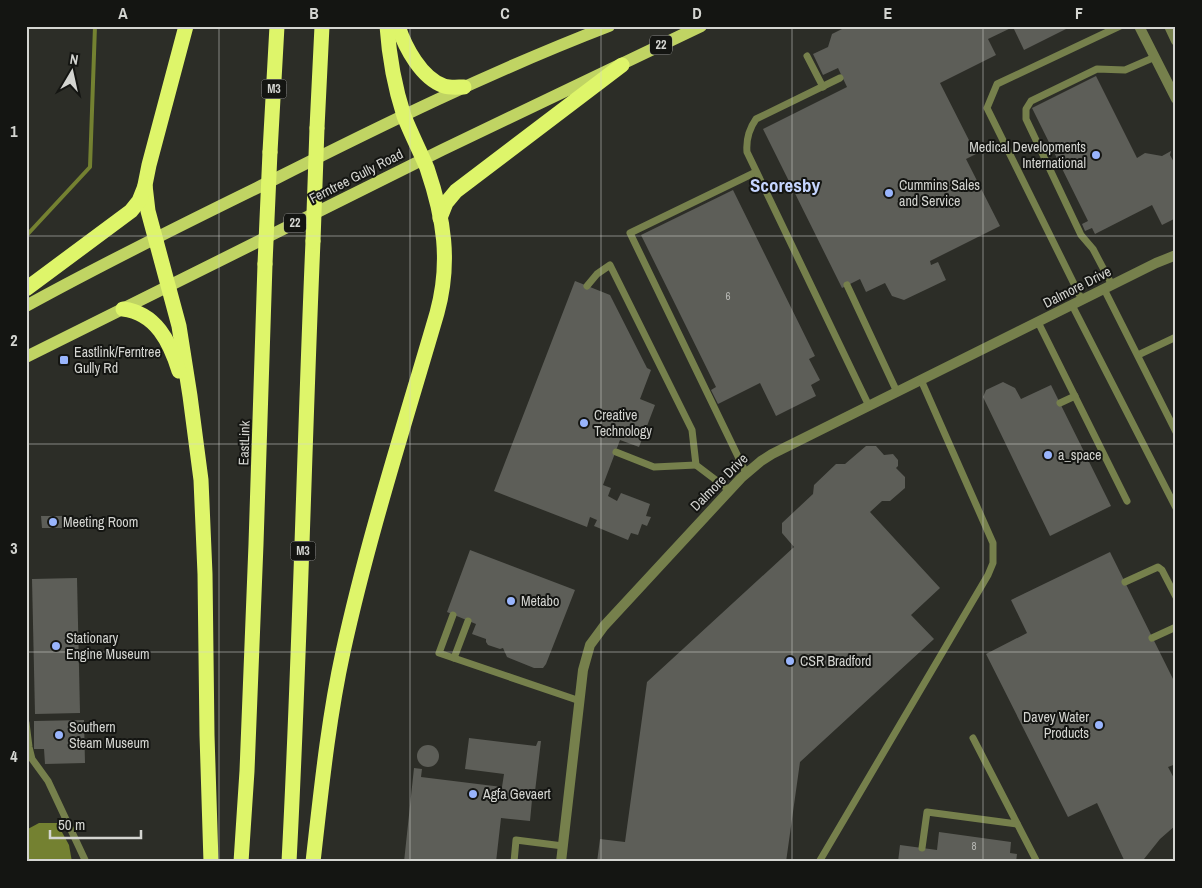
<svg xmlns="http://www.w3.org/2000/svg" width="1202" height="888" font-family="'Archivo Narrow',sans-serif">
	<style>
		.water { fill: #748131 }
		.lines { fill: none; stroke-linecap: round; stroke-linejoin: round }
		.stream { stroke: #748131; stroke-width: 4 }
		.building { fill: #5d5e58 }
		.service { stroke: #76804c; stroke-width: 7 }
		.minor { stroke: #76804c; stroke-width: 10 }
		.primary { stroke: #c0d463; stroke-width: 12 }
		.motorway { stroke: #def56a; stroke-width: 15 }
		.motorway-bridge { stroke: #def56a; stroke-width: 15 }
		.grid { fill: none; stroke: #d4d5d1; stroke-width: 1; stroke-opacity: 0.55 }
		.poi-dot { fill: #99b5fd; stroke: #141512; stroke-width: 2 }
		.labels { text-anchor: middle; dominant-baseline: central; stroke-width: 4; stroke-linejoin: round; paint-order: stroke }
		.number-label { font-size: 11px; fill: #b6b7b3 }
		.shield { fill: #141512; stroke: #9a9b98; stroke-width: 1 }
		.shield-label { font-size: 12px; font-weight: bold; fill: #d4d5d1 }
		.poi-label { font-size: 14px; fill: #d4d5d1; stroke: #141512; text-anchor: start }
		.street-label { font-size: 14px; fill: #d4d5d1; stroke: #141512 }
		.district-label { font-size: 19px; font-weight: bold; fill: #c5d5ff; stroke: #141512 }
		.neatline { fill: none; stroke: #d4d5d1; stroke-width: 2 }
		.grid-label { font-size: 16px; text-anchor: middle; font-weight: bold; fill: #d4d5d1 }
	</style>
	<rect width="100%" height="100%" fill="#2c2d27"/>
	<polygon class="water" points="39,823 57,823 69,845 72,862 26,862 26,830"/>
	<g class="lines">
		<polyline class="stream" points="26,236 90,167 95,26"/>
	</g>
	<g class="building">
		<polygon points="848,26 1072,26 1024,50 1013,27 988,39 996,55 940,83 976,154 966,159 1000,226 930,261 931,265 938,262 946,280 904,300 892,296 885,283 866,292 860,279 842,288 763,129 847,87 838,68 823,75 813,54 828,47 832,34"/>
		<polygon points="1096,76 1137,158 1145,153 1162,156 1171,151 1170,155 1176,166 1176,218 1162,225 1152,205 1095,234 1092,228 1085,231 1082,224 1088,221 1032,108"/>
		<polygon points="733,190 815,356 809,359 820,380 811,385 816,396 776,416 760,383 718,404 711,390 716,387 641,235"/>
		<polygon points="575,281 610,295 647,368 651,370 640,399 655,405 639,447 620,440 603,485 611,488 608,496 617,501 621,493 650,504 646,516 651,517 647,526 642,524 638,535 631,533 628,540 594,526 597,520 590,517 587,527 494,491"/>
		<polygon points="1003,382 1015,388 1021,399 1051,385 1111,506 1050,536 983,397 986,390"/>
		<polygon points="866,446 876,446 884,455 893,454 898,460 898,466 896,468 905,477 905,488 890,501 882,501 870,512 940,588 911,615 934,639 800,762 786,862 597,862 600,839 625,842 647,682 794,547 782,533 782,523 813,494 814,485 836,464 845,464"/>
		<polygon points="41,516 64,516 64,528 42,528"/>
		<polygon points="470,550 575,590 546,664 543,668 534,668 507,657 503,648 500,649 488,645 486,642 486,639 472,634 476,624 447,612"/>
		<polygon points="1110,552 1176,685 1176,764 1168,767 1176,782 1176,825 1160,839 1144,859 1144,862 1125,862 1097,803 1068,817 986,654 1027,633 1011,600"/>
		<polygon points="77,578 80,713 35,714 32,579"/>
		<polygon points="84,720 85,763 45,764 44,749 34,749 34,721"/>
		<polygon points="469,738 536,746 538,741 541,741 534,800 532,800 530,821 501,818 496,862 404,862 414,768 422,769 421,777 502,787 504,774 465,769"/>
		<circle cx="428" cy="756" r="11"/>
		<polygon points="939,832 1011,842 1010,853 1017,854 1016,862 898,862 900,845 937,850"/>
	</g>
	<g class="lines">
		<g class="service">
			<polyline points="807,56 823,87"/>
			<path d="M840,78L756,119C749,129 746,140 747,152L869,406"/>
			<polyline points="847,285 897,392"/>
			<polyline points="1112,285 1093,249 1081,235 1026,119 1026,109 1031,101 1097,69 1125,70 1155,57"/>
			<polyline points="587,286 597,274 610,265 692,430 696,465 729,490"/>
			<polyline points="1104,289 1176,432"/>
			<polyline points="1082,300 987,108 997,84 1120,26"/>
			<polyline points="1072,305 1176,508"/>
			<polyline points="1038,322 1127,501"/>
			<polyline points="1138,355 1176,337"/>
			<polyline points="1060,403 1075,396"/>
			<polyline points="616,452 654,467 696,465"/>
			<polyline points="746,473 630,233 756,172"/>
			<polyline points="1125,582 1158,567 1162,570 1176,597"/>
			<polyline points="453,615 439,653 580,701"/>
			<polyline points="1152,638 1176,627"/>
			<polyline points="454,658 468,621"/>
			<polyline points="26,723 29,747 32,759 48,781 86,862"/>
			<polyline points="973,738 1037,862"/>
			<polyline points="922,848 927,812 1017,824"/>
			<polyline points="514,862 516,840 563,846"/>
			<polyline points="819,862 988,575 993,563 993,543 921,380"/>
		</g>
		<g class="minor">
			<polyline points="1139,26 1176,99"/>
			<polyline points="1169,26 1176,41"/>
			<polyline points="561,862 583,670 590,645 604,626 741,478 761,461 772,454 1156,263 1176,255"/>
		</g>
		<g class="primary">
			<path d="M26,306C106,262 187,222 269,182C380,126 492,71 609,26"/>
			<polyline points="26,357 442,150 701,26"/>
		</g>
		<g class="motorway">
			<polyline points="186,26 149,165 145,185 148,211 179,326 190,396 201,480 205,574 207,735 211,862"/>
			<path d="M398,26C405,47 421,78 444,86C450,88 458,87 464,87"/>
			<polyline points="317,128 322,26"/>
			<polyline points="270,152 277,26"/>
			<polyline points="440,218 446,203 456,191 622,65"/>
			<polyline points="26,289 131,211 139,201 145,186"/>
			<path d="M123,309C156,313 170,342 179,371"/>
			<polyline points="241,862 247,771 256,544 265,264"/>
			<path d="M289,862C300,655 304,448 313,241"/>
			<path d="M313,862C321,792 328,721 343,652C368,538 404,426 437,313C451,262 444,218 427,168C420,151 411,134 404,116C395,88 389,55 387,26"/>
		</g>
		<g class="motorway-bridge">
			<polyline points="313,241 317,128"/>
			<polyline points="265,264 270,152"/>
		</g>
	</g>
	<path class="grid" d="M219,26V862M410,26V862M601,26V862M792,26V862M983,26V862M26,236H1176M26,444H1176M26,652H1176"/>
	<g class="poi-dot">
		<circle cx="1096" cy="155" r="5"/>
		<circle cx="889" cy="193" r="5"/>
		<rect x="59" y="355" width="10" height="10" rx="2.5"/>
		<circle cx="584" cy="423" r="5"/>
		<circle cx="1048" cy="455" r="5"/>
		<circle cx="53" cy="522" r="5"/>
		<circle cx="511" cy="601" r="5"/>
		<circle cx="56" cy="646" r="5"/>
		<circle cx="790" cy="661" r="5"/>
		<circle cx="1099" cy="725" r="5"/>
		<circle cx="59" cy="735" r="5"/>
		<circle cx="473" cy="794" r="5"/>
	</g>
	<g class="labels">
		<g class="number-label">
			<text x="728" y="296">6</text>
			<text x="974" y="846">8</text>
		</g>
		<g class="shield">
			<rect x="650" y="35.5" width="22" height="19" rx="4"/>
			<rect x="261.5" y="79.5" width="25" height="19" rx="4"/>
			<rect x="284" y="213.5" width="22" height="19" rx="4"/>
			<rect x="290.5" y="541.5" width="25" height="19" rx="4"/>
		</g>
		<g class="shield-label">
			<text x="661" y="45">22</text>
			<text x="274" y="89">M3</text>
			<text x="295" y="223">22</text>
			<text x="303" y="551">M3</text>
		</g>
		<g class="poi-label">
			<text x="1086" y="147" text-anchor="end">Medical Developments<tspan x="1086" dy="16">International</tspan></text>
			<text x="899" y="185">Cummins Sales<tspan x="899" dy="16">and Service</tspan></text>
			<text x="74" y="352">Eastlink/Ferntree<tspan x="74" dy="16">Gully Rd</tspan></text>
			<text x="594" y="415">Creative<tspan x="594" dy="16">Technology</tspan></text>
			<text x="1058" y="455">a_space</text>
			<text x="63" y="522">Meeting Room</text>
			<text x="521" y="601">Metabo</text>
			<text x="66" y="638">Stationary<tspan x="66" dy="16">Engine Museum</tspan></text>
			<text x="800" y="661">CSR Bradford</text>
			<text x="1089" y="717" text-anchor="end">Davey Water<tspan x="1089" dy="16">Products</tspan></text>
			<text x="69" y="727">Southern<tspan x="69" dy="16">Steam Museum</tspan></text>
			<text x="483" y="794">Agfa Gevaert</text>
		</g>
		<g class="street-label">
			<text transform="translate(356 176) rotate(-27)">Ferntree Gully Road</text>
			<text transform="translate(1077 287) rotate(-27)">Dalmore Drive</text>
			<text transform="translate(244 443) rotate(-88)">EastLink</text>
			<text transform="translate(719 482) rotate(-45)">Dalmore Drive</text>
		</g>
		<g class="district-label">
			<text x="785" y="185">Scoresby</text>
		</g>
	</g>
	<rect width="1202" height="888" fill="none" stroke="#141512" stroke-width="55"/>
	<g transform="translate(72 72) rotate(9)" stroke="#141512" stroke-width="4" paint-order="stroke">
	<path d="M0-4L9 19L0 12L-9 19Z" fill="#d4d5d1"/>
	<text y="-8" font-size="14" font-weight="bold" text-anchor="middle" fill="#d4d5d1">N</text>
	</g>
	<path d="M50 830v8h91v-8" fill="none" stroke="#d4d5d1" stroke-width="2.5"/>
	<text x="58" y="830" font-size="15" fill="#d4d5d1" stroke="#141512" stroke-width="4" paint-order="stroke">50 m</text>
	<rect x="28" y="28" width="1146" height="832" class="neatline"/>
	<g class="grid-label">
		<text x="123" y="19">A</text>
		<text x="314" y="19">B</text>
		<text x="505" y="19">C</text>
		<text x="697" y="19">D</text>
		<text x="888" y="19">E</text>
		<text x="1079" y="19">F</text>
		<text x="14" y="137">1</text>
		<text x="14" y="346">2</text>
		<text x="14" y="554">3</text>
		<text x="14" y="762">4</text>
	</g>
</svg>
